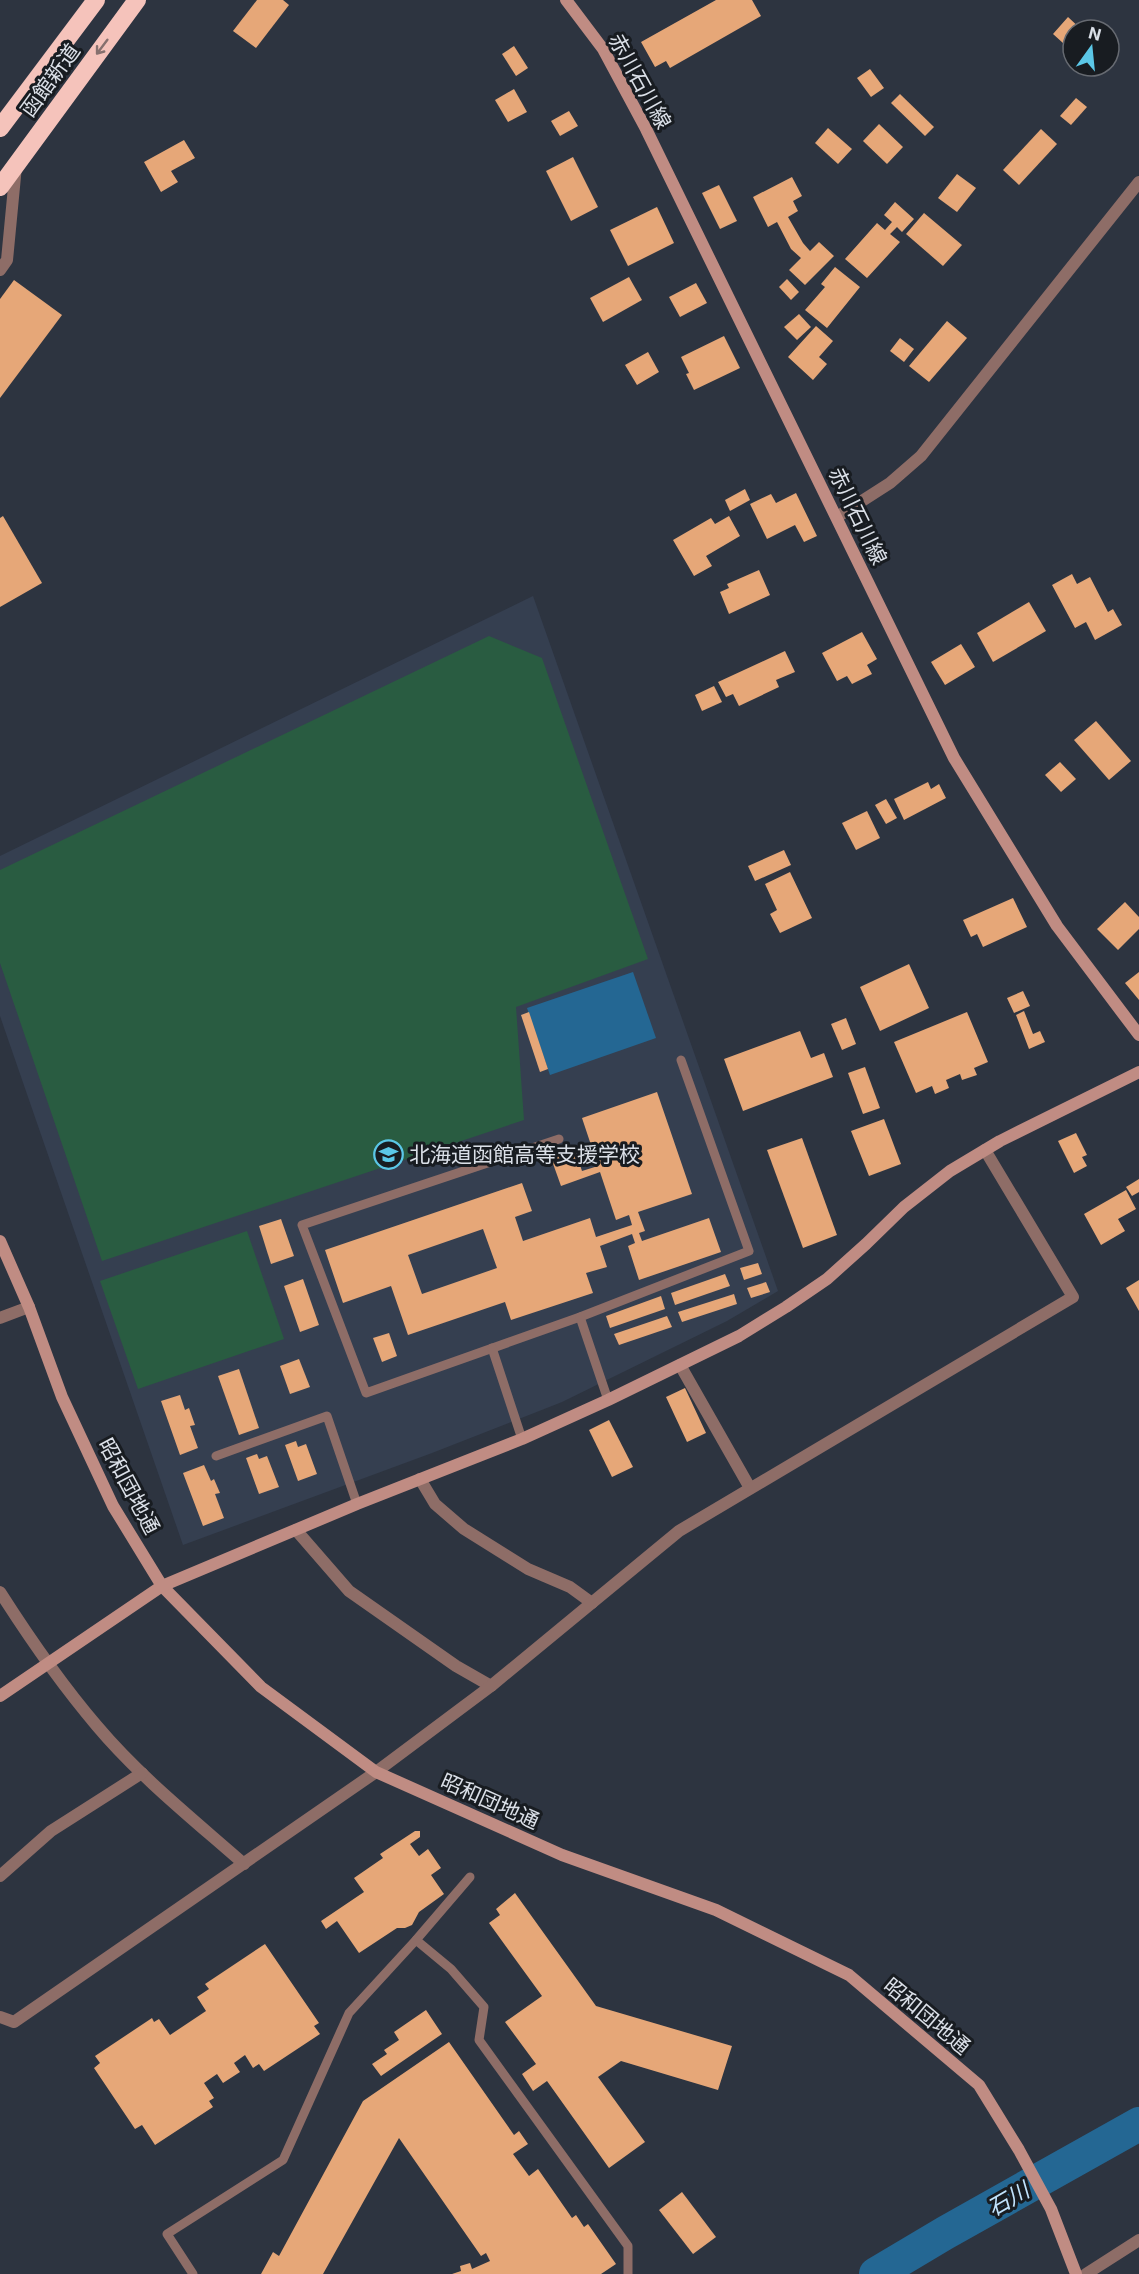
<svg xmlns="http://www.w3.org/2000/svg" width="1139" height="2274" font-family="Inter,'Noto Sans JP',sans-serif">
	<style>
		.built { fill: #353f50 }
		.green { fill: #295c41 }
		.water { fill: #246793 }
		.lines { fill: none; stroke-linecap: round; stroke-linejoin: round }
		.river { stroke: #246793; stroke-width: 34 }
		.building { fill: #e6a778; fill-rule: evenodd }
		.lane { stroke: #8e6d67; stroke-width: 9 }
		.street { stroke: #8e6d67; stroke-width: 12 }
		.secondary { stroke: #c08c83; stroke-width: 12 }
		.highway { stroke: #f5c3bb; stroke-width: 18 }
		.oneway { stroke: #86706e }
		.labels { text-anchor: middle; dominant-baseline: central; stroke-width: 6; stroke-linejoin: round; paint-order: stroke }
		.street-label { font-size: 21px; fill: #dbe0e8; stroke: #181c21 }
		.poi-label { font-size: 21px; fill: #dbe0e8; stroke: #181c21; text-anchor: start }
		.water-label { font-size: 22px; font-style: italic; fill: #c1e3fd; stroke: #181c21 }
	</style>
	<rect width="100%" height="100%" fill="#2d3440"/>
	<polygon class="built" points="533,596 778,1291 727,1321 562,1402 432,1453 183,1545 0,1016 0,856"/>
	<g class="green">
		<polygon points="489,636 542,658 648,959 516,1007 524,1120 102,1261 0,963 0,870"/>
		<polygon points="247,1231 284,1339 138,1389 100,1281"/>
	</g>
	<polygon class="water" points="633,972 656,1038 550,1075 527,1008"/>
	<g class="lines">
		<polyline class="river" points="876,2274 945,2233 1139,2124"/>
	</g>
	<g class="building">
		<polygon points="257,0 283,0 289,5 256,48 233,31"/>
		<polygon points="716,0 752,0 761,16 670,68 666,61 655,67 641,42"/>
		<polygon points="1068,17 1082,30 1073,30 1073,52 1053,34"/>
		<polygon points="514,46 528,68 516,76 502,54"/>
		<polygon points="1089,66 1105,66 1098,74"/>
		<polygon points="870,69 884,88 871,97 857,78"/>
		<polygon points="514,89 527,112 508,122 495,100"/>
		<polygon points="900,94 934,127 925,136 891,103"/>
		<polygon points="1076,98 1087,107 1071,125 1060,116"/>
		<polygon points="569,111 578,126 560,136 551,121"/>
		<polygon points="879,124 903,147 887,164 863,141"/>
		<polygon points="828,128 852,149 838,164 815,143"/>
		<polygon points="1041,129 1057,144 1019,185 1003,170"/>
		<polygon points="184,140 195,158 171,171 178,182 161,192 144,162"/>
		<polygon points="573,157 598,207 571,221 546,171"/>
		<polygon points="957,174 976,188 957,212 938,198"/>
		<polygon points="792,177 802,196 793,201 798,211 788,217 803,243 810,251 819,242 834,256 805,285 789,270 801,258 791,249 777,222 768,227 753,197"/>
		<polygon points="719,185 737,221 720,229 702,193"/>
		<polygon points="895,202 914,219 902,232 897,227 890,234 900,242 867,278 845,259 877,223 885,230 892,222 884,215"/>
		<polygon points="657,207 674,243 628,266 610,230"/>
		<polygon points="924,213 962,245 943,266 906,234"/>
		<polygon points="835,267 860,287 827,328 805,310 825,287 821,284"/>
		<polygon points="629,277 642,300 603,322 590,298"/>
		<polygon points="787,279 799,292 791,300 779,287"/>
		<polygon points="14,280 62,315 0,398 0,299"/>
		<polygon points="696,283 707,303 680,317 669,297"/>
		<polygon points="799,314 811,327 797,340 784,327"/>
		<polygon points="947,321 967,338 929,382 909,366"/>
		<polygon points="816,326 833,341 819,357 827,364 813,380 788,357"/>
		<polygon points="724,336 740,368 694,390 686,374 689,373 681,357"/>
		<polygon points="900,338 914,349 904,362 890,351"/>
		<polygon points="648,352 659,372 637,385 625,365"/>
		<polygon points="745,489 750,500 730,511 725,500"/>
		<polygon points="796,493 817,536 804,542 795,525 767,539 750,504 771,494 776,503"/>
		<polygon points="3,516 42,583 0,607 0,518"/>
		<polygon points="729,516 740,536 706,556 712,566 694,576 673,540 711,518 715,524"/>
		<polygon points="759,570 770,595 729,614 720,592 729,588 727,584"/>
		<polygon points="1072,574 1077,584 1090,577 1108,612 1113,609 1122,625 1095,640 1086,622 1075,628 1052,585"/>
		<polygon points="1029,602 1046,631 993,662 977,633"/>
		<polygon points="862,632 877,659 867,665 872,674 852,684 847,676 837,681 822,653"/>
		<polygon points="961,644 975,667 945,685 931,662"/>
		<polygon points="785,651 795,672 776,680 779,687 739,706 733,694 726,697 718,682"/>
		<polygon points="714,686 722,702 702,711 695,695"/>
		<polygon points="1096,721 1131,761 1109,780 1074,740"/>
		<polygon points="1060,762 1076,779 1061,792 1045,775"/>
		<polygon points="928,782 931,789 939,784 946,798 904,820 894,799"/>
		<polygon points="886,799 897,818 886,824 875,805"/>
		<polygon points="867,811 880,838 856,850 842,823"/>
		<polygon points="784,850 791,865 755,881 748,866"/>
		<polygon points="790,872 812,918 780,933 770,914 777,910 765,884"/>
		<polygon points="1013,898 1027,927 983,947 977,934 971,937 963,920"/>
		<polygon points="1125,902 1139,917 1139,929 1118,950 1097,929"/>
		<polygon points="909,964 929,1008 880,1031 860,987"/>
		<polygon points="1139,972 1139,1000 1125,983"/>
		<polygon points="1023,991 1030,1006 1014,1013 1007,998"/>
		<polygon points="1024,1011 1033,1034 1040,1031 1045,1042 1029,1049 1016,1015"/>
		<polygon points="529,1012 548,1069 540,1072 521,1015"/>
		<polygon points="967,1012 988,1062 974,1068 977,1075 962,1080 960,1074 946,1080 949,1088 935,1094 932,1086 916,1093 894,1042"/>
		<polygon points="846,1018 856,1044 842,1050 831,1024"/>
		<polygon points="800,1031 811,1058 824,1053 833,1077 743,1111 724,1059"/>
		<polygon points="865,1067 880,1108 863,1114 848,1073"/>
		<path d="M657,1092L692,1194L638,1212L645,1231L639,1233L642,1241L709,1218L721,1252L639,1280L628,1246L635,1243L632,1234L600,1246L607,1267L586,1273L593,1293L511,1320L505,1302L408,1335L391,1286L343,1303L325,1250L522,1183L532,1211L515,1217L523,1241L590,1218L596,1237L632,1225L629,1215L616,1220L600,1172L561,1186L551,1158L575,1150L582,1171L598,1166L582,1118ZM483,1229L497,1268L422,1294L408,1255Z"/>
		<polygon points="884,1119 901,1164 869,1176 851,1131"/>
		<polygon points="1076,1133 1087,1155 1082,1157 1087,1166 1074,1173 1058,1141"/>
		<polygon points="802,1138 837,1235 803,1248 767,1150"/>
		<polygon points="1139,1179 1139,1192 1132,1196 1126,1187"/>
		<polygon points="1126,1190 1136,1209 1118,1219 1125,1231 1101,1245 1084,1214"/>
		<polygon points="281,1219 294,1256 271,1264 259,1226"/>
		<polygon points="758,1263 762,1274 744,1280 740,1268"/>
		<polygon points="725,1274 730,1286 675,1305 671,1293"/>
		<polygon points="303,1279 319,1325 300,1332 284,1286"/>
		<polygon points="1139,1280 1139,1311 1126,1288"/>
		<polygon points="766,1282 770,1292 751,1298 747,1288"/>
		<polygon points="734,1294 737,1304 682,1322 678,1312"/>
		<polygon points="661,1296 665,1309 610,1328 606,1316"/>
		<polygon points="667,1316 672,1327 619,1345 614,1334"/>
		<polygon points="389,1333 397,1356 382,1362 373,1338"/>
		<polygon points="299,1359 310,1387 290,1394 280,1366"/>
		<polygon points="239,1369 259,1428 239,1435 218,1376"/>
		<polygon points="685,1388 706,1433 687,1442 666,1397"/>
		<polygon points="180,1395 185,1410 189,1408 195,1425 190,1426 198,1448 180,1455 161,1401"/>
		<polygon points="609,1420 633,1467 612,1477 589,1430"/>
		<polygon points="296,1441 298,1447 306,1444 317,1474 298,1481 285,1445"/>
		<polygon points="257,1454 259,1459 267,1456 279,1487 259,1494 246,1458"/>
		<polygon points="204,1465 211,1481 214,1479 220,1493 215,1494 224,1518 203,1526 183,1473"/>
		<polygon points="415,1831 420,1831 420,1837 410,1844 419,1856 428,1849 441,1868 431,1875 444,1894 419,1912 412,1925 405,1928 397,1928 359,1953 337,1921 326,1929 321,1921 364,1892 354,1878 383,1858 380,1854"/>
		<polygon points="515,1893 596,2006 732,2046 718,2090 621,2061 598,2077 645,2142 609,2168 547,2081 533,2091 522,2074 536,2064 505,2022 542,1996 489,1923 500,1915 496,1909"/>
		<polygon points="265,1944 319,2023 314,2026 320,2034 264,2071 259,2064 253,2068 245,2055 234,2063 240,2072 223,2083 217,2074 204,2083 214,2098 209,2101 213,2107 155,2145 142,2125 135,2129 94,2068 100,2063 95,2056 152,2018 154,2022 159,2019 170,2035 206,2011 197,1997 209,1989 205,1984"/>
		<polygon points="426,2010 442,2034 381,2076 372,2064 387,2054 384,2050 399,2040 394,2032"/>
		<polygon points="449,2042 514,2135 519,2131 528,2144 513,2154 529,2176 538,2169 572,2218 576,2215 584,2227 588,2224 616,2264 601,2274 452,2274 461,2271 460,2266 470,2263 472,2269 490,2261 486,2253 481,2256 399,2138 323,2274 261,2274 273,2252 279,2256 363,2101"/>
		<polygon points="682,2192 716,2237 693,2254 659,2210"/>
	</g>
	<g class="lines">
		<g class="lane">
			<polyline points="559,1139 302,1225 366,1393 580,1317 749,1251 681,1060"/>
			<polyline points="580,1317 608,1400"/>
			<polyline points="492,1348 522,1439"/>
			<polyline points="216,1456 327,1416 357,1504"/>
			<polyline points="416,1940 451,1969 484,2007 479,2040 628,2246 628,2274"/>
			<polyline points="193,2274 167,2234 283,2160 349,2013 416,1940 470,1877"/>
		</g>
		<g class="street">
			<polyline points="0,270 7,260 16,166"/>
			<polyline points="837,517 890,483 921,456 1139,182"/>
			<polyline points="0,1318 29,1307"/>
			<polyline points="680,1365 750,1488"/>
			<polyline points="420,1479 435,1504 464,1529 528,1569 570,1587 592,1603"/>
			<polyline points="296,1530 349,1591 456,1666 491,1686"/>
			<path d="M0,1592C30,1639 61,1684 97,1726C140,1777 194,1820 244,1864"/>
			<polyline points="0,1876 51,1831 142,1773"/>
			<polyline points="0,2017 14,2022 376,1772 491,1686 679,1531 1073,1297 985,1150"/>
			<polyline points="1086,2274 1139,2240"/>
		</g>
		<g class="secondary">
			<polyline points="566,0 603,49 646,129 954,758 1057,926 1139,1035"/>
			<polyline points="0,1241 29,1307 62,1397 113,1506 162,1586 261,1687 376,1772 562,1855 716,1910 849,1975 979,2085 1019,2150 1051,2209 1076,2274"/>
			<polyline points="0,1696 162,1586 357,1504 522,1439 608,1400 739,1336 786,1307 827,1279 866,1244 904,1207 950,1171 1000,1141 1139,1072"/>
		</g>
		<g class="highway">
			<polyline points="0,128 96,0"/>
			<polyline points="0,187 137,0"/>
		</g>
	</g>
	<defs><path id="oneway-shaft" d="M-6 0H5M1.5-3L5.5 0L1.5 3" fill="none" stroke-width="1.6" stroke-linecap="round" stroke-linejoin="round" transform="scale(1.5)"/></defs>
	<use class="oneway" href="#oneway-shaft" transform="translate(102 47) rotate(127)"/>
	<defs>
		<symbol id="school-ring" viewBox="-11 -11 22 22"><circle r="9.5" fill="#181c21" stroke="#5bc7e7" stroke-width="1.5"/><path d="M0-5L7-2L0 1L-7-2ZM-4 1L0 2.5L4 1V4Q0 6-4 4Z" fill="#5bc7e7"/></symbol>
	</defs>
	<g fill-rule="evenodd">
		<use href="#school-ring" x="372" y="1138" width="33" height="33"/>
	</g>
	<g class="labels">
		<g class="street-label">
			<text transform="translate(50 80) rotate(-54)">函館新道</text>
			<text transform="translate(640 81) rotate(61)">赤川石川線</text>
			<text transform="translate(858 516) rotate(64)">赤川石川線</text>
			<text transform="translate(129 1486) rotate(62)">昭和団地通</text>
			<text transform="translate(490 1801) rotate(24)">昭和団地通</text>
			<text transform="translate(927 2016) rotate(40)">昭和団地通</text>
		</g>
		<g class="poi-label">
			<text x="409" y="1154">北海道函館高等支援学校</text>
		</g>
		<g class="water-label">
			<text transform="translate(1008 2199) rotate(-30)">石川</text>
		</g>
	</g>
	<g transform="translate(1091 48) rotate(15)"><circle r="28" fill="#181c21" stroke="#666a71" stroke-width="1.5"/>
	<path d="M0-4.5L10 22L0 15L-10 22Z" fill="#5bc7e7"/>
	<text y="-9" font-size="16" font-weight="bold" text-anchor="middle" fill="#dbe0e8">N</text>
	</g>
</svg>
